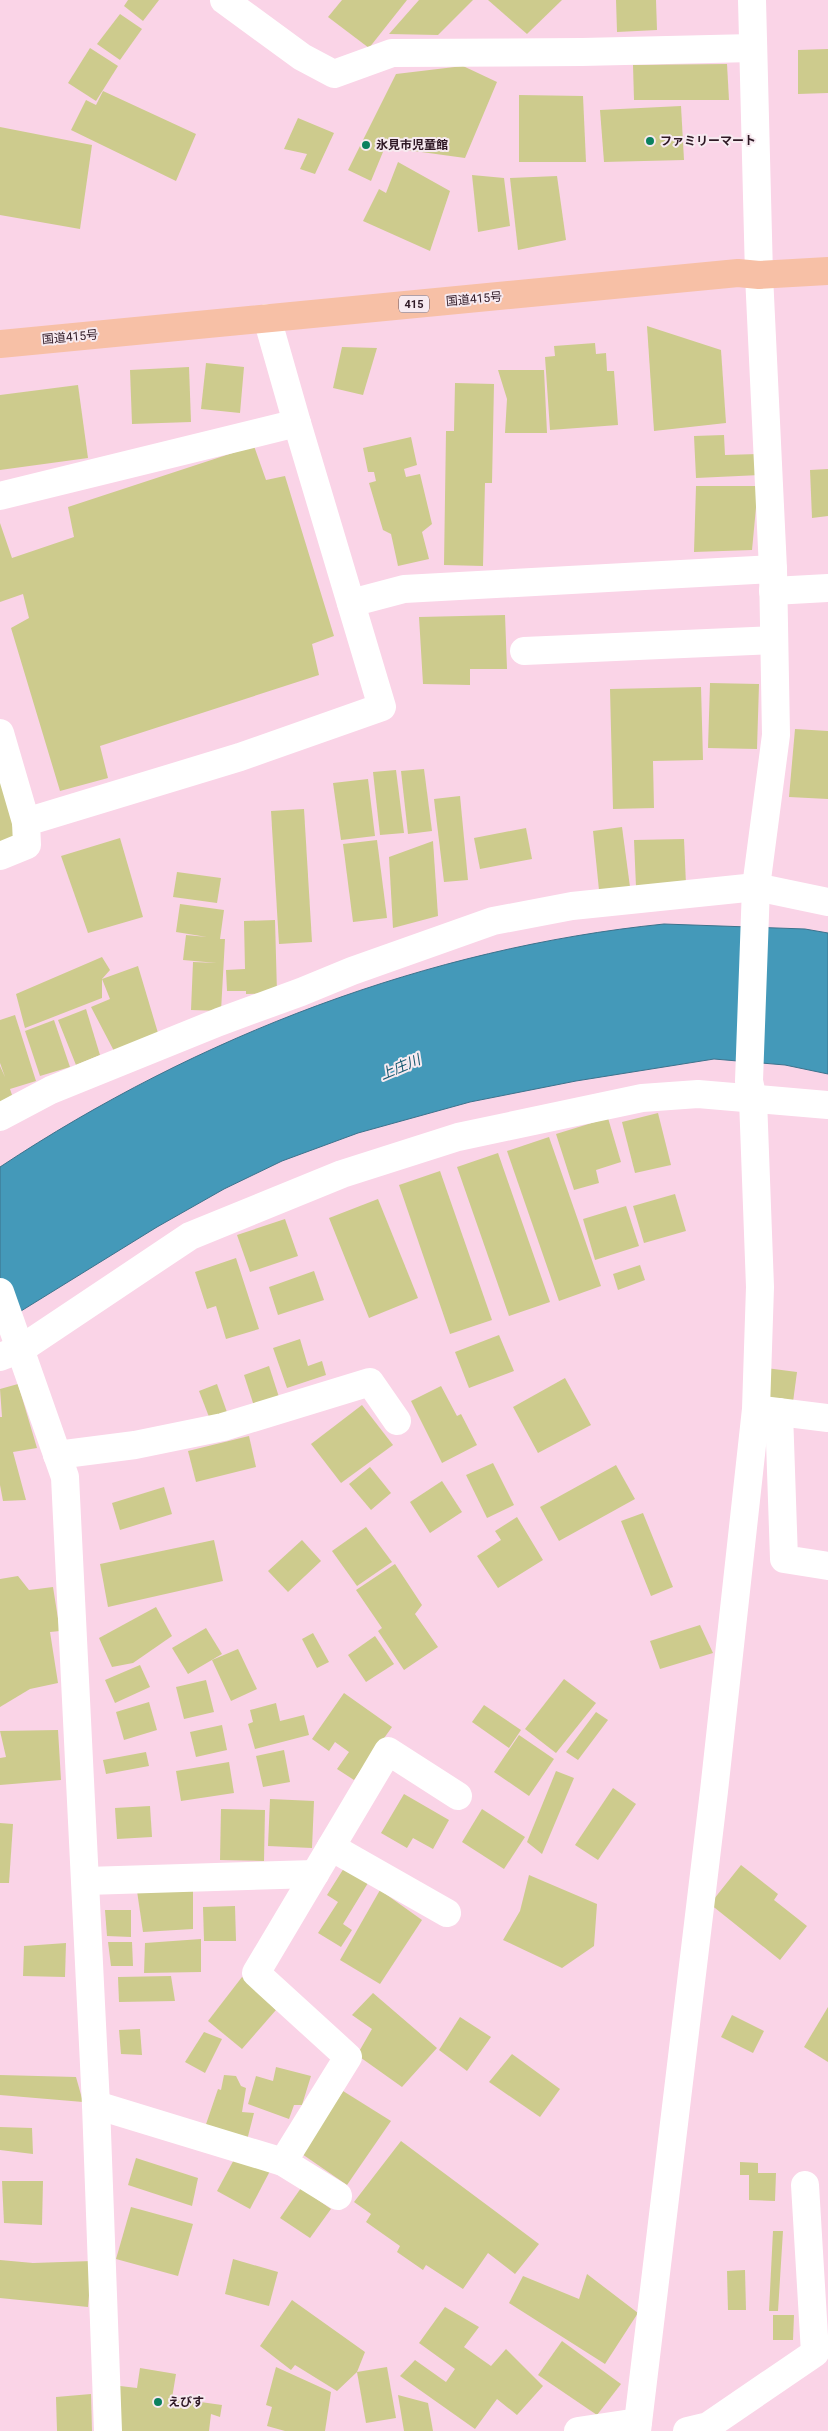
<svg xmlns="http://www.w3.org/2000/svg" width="828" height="2431" font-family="Roboto,'Noto Sans JP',sans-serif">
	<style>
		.water { fill: #4499b9; stroke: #3d728c }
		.building { fill: #cdcb8d }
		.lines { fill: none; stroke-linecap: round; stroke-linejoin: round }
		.minor { stroke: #fff; stroke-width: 28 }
		.highway { stroke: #f7c0a6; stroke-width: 28 }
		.poi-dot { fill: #0b815f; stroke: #f7eaf0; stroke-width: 2 }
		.labels { text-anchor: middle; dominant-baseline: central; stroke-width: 4; stroke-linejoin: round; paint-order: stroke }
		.shield { fill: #f7eaf0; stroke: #6a5761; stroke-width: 1 }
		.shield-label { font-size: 11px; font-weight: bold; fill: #2e1824 }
		.poi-label { font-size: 12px; font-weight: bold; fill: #2e1824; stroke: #f7eaf0; text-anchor: start }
		.street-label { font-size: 12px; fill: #2e1824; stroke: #f7eaf0 }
		.water-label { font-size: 14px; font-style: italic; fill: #165970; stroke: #f7eaf0 }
	</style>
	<rect width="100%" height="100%" fill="#fad4e7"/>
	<path class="water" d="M664,924L805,929L828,933V1074L785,1065L714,1059L576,1081L470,1102L358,1133L282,1161L224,1189L157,1227L0,1324V1167C198,1036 428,948 664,924Z"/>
	<g class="building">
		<polygon points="128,0 159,0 143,21 124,6"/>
		<polygon points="342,0 407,0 369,48 328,17"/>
		<polygon points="419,0 473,0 438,35 389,34"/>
		<polygon points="488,0 562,0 527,34"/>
		<polygon points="616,0 656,0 657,30 617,32"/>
		<polygon points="120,14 142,29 120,60 97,44"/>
		<polygon points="90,48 118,66 96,101 68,83"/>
		<polygon points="828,49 828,93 798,94 798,50"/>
		<polygon points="727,64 729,100 634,100 633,65"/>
		<polygon points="463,66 497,82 465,158 385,147 371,181 348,170 396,74"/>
		<polygon points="103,91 196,134 176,181 71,130 86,100 96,105"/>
		<polygon points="519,95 583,96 586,162 519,162"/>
		<polygon points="681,106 684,160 604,162 600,110"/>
		<polygon points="298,118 334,133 315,174 300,169 307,154 284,149"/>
		<polygon points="0,127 92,145 80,229 0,215"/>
		<polygon points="398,162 450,191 430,251 363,221 379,189 386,193"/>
		<polygon points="472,175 504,178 510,226 478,232"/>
		<polygon points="557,176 566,240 518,250 510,178"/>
		<polygon points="647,326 721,350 726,423 654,431"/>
		<polygon points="595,343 596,354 606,353 607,371 614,371 618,425 550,430 545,357 555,356 554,346"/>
		<polygon points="342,347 377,348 363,395 333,388"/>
		<polygon points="206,363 244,367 240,413 201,409"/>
		<polygon points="189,367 191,422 132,424 130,370"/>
		<polygon points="498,370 544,370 547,433 505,433 507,399"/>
		<polygon points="455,383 494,384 492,483 485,483 483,566 444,565 446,431 454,431"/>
		<polygon points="78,385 88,458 0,470 0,395"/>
		<polygon points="724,435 725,455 758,454 760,475 696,478 694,436"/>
		<polygon points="411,437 417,465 404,469 406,477 420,474 432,524 422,532 429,559 398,566 391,534 383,530 369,483 376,481 374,472 368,472 363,448"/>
		<polygon points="254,446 266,480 285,476 334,636 312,644 319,675 100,746 108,778 60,791 11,628 29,618 23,594 0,602 0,523 12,558 74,537 68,507"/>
		<polygon points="828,469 828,516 812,518 810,470"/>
		<polygon points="696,486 758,486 752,550 694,552"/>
		<polygon points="505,615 507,669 470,669 470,685 423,684 419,617"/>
		<polygon points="710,683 759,684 757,749 708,748"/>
		<polygon points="701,687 703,760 653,761 654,808 613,809 610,689"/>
		<polygon points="795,729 828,731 828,799 789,797"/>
		<polygon points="424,769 432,831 408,834 401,771"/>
		<polygon points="396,770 404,833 380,835 373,772"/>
		<polygon points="0,778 18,841 0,846"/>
		<polygon points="368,779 375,836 341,840 333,783"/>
		<polygon points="460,796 468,880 444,882 434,799"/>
		<polygon points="304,809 312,942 279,944 271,811"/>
		<polygon points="622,827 630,887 599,890 593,831"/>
		<polygon points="526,828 532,859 480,869 474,838"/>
		<polygon points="120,838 143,917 88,933 61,856"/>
		<polygon points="684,839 686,885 636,887 634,840"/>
		<polygon points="377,840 387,918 353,922 343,844"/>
		<polygon points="433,841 438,916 393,928 389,857"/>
		<polygon points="177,872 221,878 217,903 173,897"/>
		<polygon points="180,904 224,910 220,939 225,939 221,1011 191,1010 193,962 217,963 183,960 186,935 207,937 176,932"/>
		<polygon points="275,920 277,993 246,994 246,991 227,991 226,970 245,969 244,921"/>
		<polygon points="102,957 110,970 102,979 102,998 25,1028 16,994"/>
		<polygon points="138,966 158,1033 114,1051 91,1007 110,999 102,979"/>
		<polygon points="86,1009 100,1055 76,1065 58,1020"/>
		<polygon points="15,1015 36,1081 10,1089 14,1101 0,1106 0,1066 5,1077 0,1063 0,1020"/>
		<polygon points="54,1020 70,1067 40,1076 25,1031"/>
		<polygon points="658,1113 671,1165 635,1173 622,1122"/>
		<polygon points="608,1118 621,1162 596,1170 599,1183 574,1190 556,1134"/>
		<polygon points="549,1137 601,1286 559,1301 507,1151"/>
		<polygon points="498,1153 550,1302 509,1316 457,1167"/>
		<polygon points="440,1171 492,1320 450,1334 399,1185"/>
		<polygon points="675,1194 686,1231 644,1243 633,1206"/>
		<polygon points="378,1199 418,1298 369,1318 329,1218"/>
		<polygon points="626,1206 639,1246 595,1260 583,1219"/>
		<polygon points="285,1219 298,1256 250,1272 237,1235"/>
		<polygon points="236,1258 259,1329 226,1339 216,1306 207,1309 195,1272"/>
		<polygon points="640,1265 645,1280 618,1290 613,1274"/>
		<polygon points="314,1271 324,1300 278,1315 269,1287"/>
		<polygon points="499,1335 514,1371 469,1388 455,1352"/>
		<polygon points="300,1339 308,1366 322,1361 326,1375 287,1388 273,1348"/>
		<polygon points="269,1366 279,1397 254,1406 244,1375"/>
		<polygon points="766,1368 797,1372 793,1402 761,1405"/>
		<polygon points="565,1378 591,1425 538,1453 513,1407"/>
		<polygon points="18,1384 37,1448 13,1452 26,1500 3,1501 0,1485 0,1417 2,1417 0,1389"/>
		<polygon points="217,1384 228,1415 211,1422 199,1391"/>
		<polygon points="441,1386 457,1416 461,1414 477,1445 442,1463 411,1401"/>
		<polygon points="362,1405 393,1445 341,1483 311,1444"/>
		<polygon points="249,1436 256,1467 196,1482 188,1451"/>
		<polygon points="493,1463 514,1505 487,1518 466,1475"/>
		<polygon points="616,1465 635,1499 559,1541 540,1507"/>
		<polygon points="370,1467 391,1493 371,1510 349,1484"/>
		<polygon points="442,1481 462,1512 430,1533 410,1502"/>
		<polygon points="164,1487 172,1514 120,1530 112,1503"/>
		<polygon points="643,1513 673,1587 651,1596 621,1521"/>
		<polygon points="517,1517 543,1560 498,1588 477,1556 501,1540 495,1531"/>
		<polygon points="366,1527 392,1562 357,1586 332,1551"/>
		<polygon points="214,1540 223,1581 108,1607 100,1564"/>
		<polygon points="302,1540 321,1561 288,1592 268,1571"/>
		<polygon points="395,1564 422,1605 415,1614 438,1647 404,1670 378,1631 382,1628 356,1590"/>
		<polygon points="18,1576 29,1590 53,1587 60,1631 50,1632 58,1683 30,1689 0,1707 0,1579"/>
		<polygon points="156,1607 172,1636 133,1663 112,1667 99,1638"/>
		<polygon points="700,1625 713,1653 660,1669 650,1641"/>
		<polygon points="206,1628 222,1654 188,1674 172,1648"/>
		<polygon points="313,1633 329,1662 317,1668 302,1639"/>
		<polygon points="375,1636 394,1664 366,1682 348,1655"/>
		<polygon points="238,1649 257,1689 231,1701 212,1660"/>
		<polygon points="140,1665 150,1687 115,1703 105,1680"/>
		<polygon points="564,1679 596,1703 556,1753 525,1729"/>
		<polygon points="206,1680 214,1712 184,1719 176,1687"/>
		<polygon points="344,1693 392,1727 354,1780 337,1769 349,1752 335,1742 329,1751 312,1739"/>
		<polygon points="149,1702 157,1730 124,1740 116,1712"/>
		<polygon points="276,1703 280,1721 304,1715 309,1735 255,1749 248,1724 253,1722 250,1710"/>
		<polygon points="484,1705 521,1730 509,1748 472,1722"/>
		<polygon points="596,1712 608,1720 578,1760 566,1752"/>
		<polygon points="222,1725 227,1750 196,1757 190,1732"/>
		<polygon points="58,1730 61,1780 0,1785 0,1758 6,1757 0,1731"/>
		<polygon points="519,1735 554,1759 529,1796 494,1772"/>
		<polygon points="284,1750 290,1782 263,1787 256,1756"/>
		<polygon points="146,1752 149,1766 106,1774 103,1760"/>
		<polygon points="229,1762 234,1793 181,1801 176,1771"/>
		<polygon points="556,1771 574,1778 542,1854 527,1842"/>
		<polygon points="613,1788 636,1804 598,1860 575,1845"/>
		<polygon points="404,1794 449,1820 433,1849 413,1838 407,1848 381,1833"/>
		<polygon points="270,1799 314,1801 312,1848 268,1846"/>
		<polygon points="150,1806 152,1837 117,1839 115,1808"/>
		<polygon points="221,1809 265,1810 264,1861 220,1860"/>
		<polygon points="482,1809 525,1837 504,1869 462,1842"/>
		<polygon points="0,1823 13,1824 9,1883 0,1883"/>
		<polygon points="741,1865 778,1894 774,1900 807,1926 780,1960 710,1904"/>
		<polygon points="344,1868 368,1883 343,1924 352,1930 341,1947 318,1933 338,1902 327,1895"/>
		<polygon points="529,1875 597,1904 594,1946 562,1968 503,1940 520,1911"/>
		<polygon points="193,1888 193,1929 143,1932 137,1891"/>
		<polygon points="380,1890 422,1920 380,1984 340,1960"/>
		<polygon points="235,1906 236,1941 204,1941 203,1907"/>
		<polygon points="105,1910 131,1910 131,1937 107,1936"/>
		<polygon points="201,1939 201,1972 144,1973 145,1943"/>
		<polygon points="108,1942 132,1942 133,1966 111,1966"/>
		<polygon points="66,1943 65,1977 23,1976 24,1946"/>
		<polygon points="171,1976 175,2001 119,2002 118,1977"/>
		<polygon points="242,1977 276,2010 242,2049 208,2021"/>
		<polygon points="373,1993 437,2048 402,2087 357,2055 372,2029 352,2015"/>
		<polygon points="828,2007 828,2062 804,2047"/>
		<polygon points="732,2015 764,2031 753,2053 721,2037"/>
		<polygon points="460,2017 491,2037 467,2071 439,2050"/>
		<polygon points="140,2029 142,2055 121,2054 119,2030"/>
		<polygon points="204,2032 222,2039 205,2073 185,2062"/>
		<polygon points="512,2054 560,2089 540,2117 489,2082"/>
		<polygon points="276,2067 311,2076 302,2105 294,2105 289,2119 248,2104 256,2076 273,2081"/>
		<polygon points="0,2075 76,2077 83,2102 0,2095"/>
		<polygon points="224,2075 236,2076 241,2086 246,2088 242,2112 254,2113 246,2144 203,2133 218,2089 221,2090"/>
		<polygon points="343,2091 391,2121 347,2185 302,2154"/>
		<polygon points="0,2127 32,2128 33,2154 0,2150"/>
		<polygon points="401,2141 539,2244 515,2274 488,2253 463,2289 426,2265 423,2270 397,2252 400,2246 366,2222 371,2214 354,2202"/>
		<polygon points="237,2154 270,2171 250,2209 217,2191"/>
		<polygon points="136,2158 198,2178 192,2206 128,2185"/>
		<polygon points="740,2162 758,2163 758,2173 776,2173 775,2201 749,2200 749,2175 740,2175"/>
		<polygon points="2,2181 43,2181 42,2225 4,2223"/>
		<polygon points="301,2188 331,2209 310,2238 280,2218"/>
		<polygon points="131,2207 193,2224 178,2276 116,2259"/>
		<polygon points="773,2231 783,2231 778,2311 769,2311"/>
		<polygon points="233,2259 278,2272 269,2306 225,2294"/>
		<polygon points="0,2260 33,2263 92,2261 88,2307 0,2298"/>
		<polygon points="745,2270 746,2310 728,2310 727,2271"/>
		<polygon points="587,2274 638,2313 605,2364 509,2303 523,2276 579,2299"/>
		<polygon points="292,2300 365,2352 357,2372 337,2391 295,2365 291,2370 260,2346"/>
		<polygon points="445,2307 479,2327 464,2347 491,2366 506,2349 543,2386 517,2415 497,2399 475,2429 400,2376 415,2360 446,2382 455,2369 419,2343"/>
		<polygon points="773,2315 794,2315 793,2340 773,2340"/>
		<polygon points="562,2341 621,2384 597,2415 538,2375"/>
		<polygon points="276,2367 331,2392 325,2431 285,2431 267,2426 272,2407 266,2405"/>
		<polygon points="387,2367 396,2418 366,2423 357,2372"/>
		<polygon points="140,2368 176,2374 172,2398 222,2405 220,2417 211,2414 209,2431 117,2431 120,2386 137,2388"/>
		<polygon points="91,2394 92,2431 57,2431 56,2397"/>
		<polygon points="398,2395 428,2403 433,2431 404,2431"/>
	</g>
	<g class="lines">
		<g class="minor">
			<polyline points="224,0 302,57 334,74 392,53 582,52 753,48"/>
			<polyline points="0,496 297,423 267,318"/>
			<polyline points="773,591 828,588"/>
			<polyline points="351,603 404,589 773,569"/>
			<polyline points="524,651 774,640"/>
			<polyline points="0,733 26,822"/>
			<polyline points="0,856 27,845 26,822 240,757 382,707 297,423"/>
			<polyline points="0,1117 51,1090 219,1022 301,992 352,971 493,921 572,906 756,887 828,902"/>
			<polyline points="0,1292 65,1477 96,2105 108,2431"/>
			<polyline points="0,1357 21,1349 190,1236 342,1174 458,1137 642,1098 698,1094 828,1105"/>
			<polyline points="762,1410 828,1418"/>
			<polyline points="779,1412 784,1559 828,1566"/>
			<polyline points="57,1455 135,1445 223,1427 370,1382 397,1421"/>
			<polyline points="331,1847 447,1913"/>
			<polyline points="86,1881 315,1874"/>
			<polyline points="96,2105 283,2162 338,2196"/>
			<polyline points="283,2162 348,2057 256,1973 388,1751 458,1796"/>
			<polyline points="578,2431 638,2422"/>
			<polyline points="637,2431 714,1791 756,1409 760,1287 753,1099 749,1081 756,887 776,735 773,569 759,275 752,0"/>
			<polyline points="687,2431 708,2426 815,2353 805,2185"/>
		</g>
		<polyline class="highway" points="0,344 738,273 759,275 828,271"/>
	</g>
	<g class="poi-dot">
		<circle cx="650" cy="141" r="5"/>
		<circle cx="366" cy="145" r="5"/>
		<circle cx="158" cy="2402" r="5"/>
	</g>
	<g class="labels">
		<rect class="shield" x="399" y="295.5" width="30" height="17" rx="4"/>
		<g class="shield-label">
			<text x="414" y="304">415</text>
		</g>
		<g class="poi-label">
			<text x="660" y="141">ファミリーマート</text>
			<text x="376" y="145">氷見市児童館</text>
			<text x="168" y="2402">えびす</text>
		</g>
		<g class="street-label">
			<text transform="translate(474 299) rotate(-5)">国道415号</text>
			<text transform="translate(70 337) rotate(-5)">国道415号</text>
		</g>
		<g class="water-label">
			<text transform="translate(400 1067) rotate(-23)">上庄川</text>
		</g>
	</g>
</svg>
